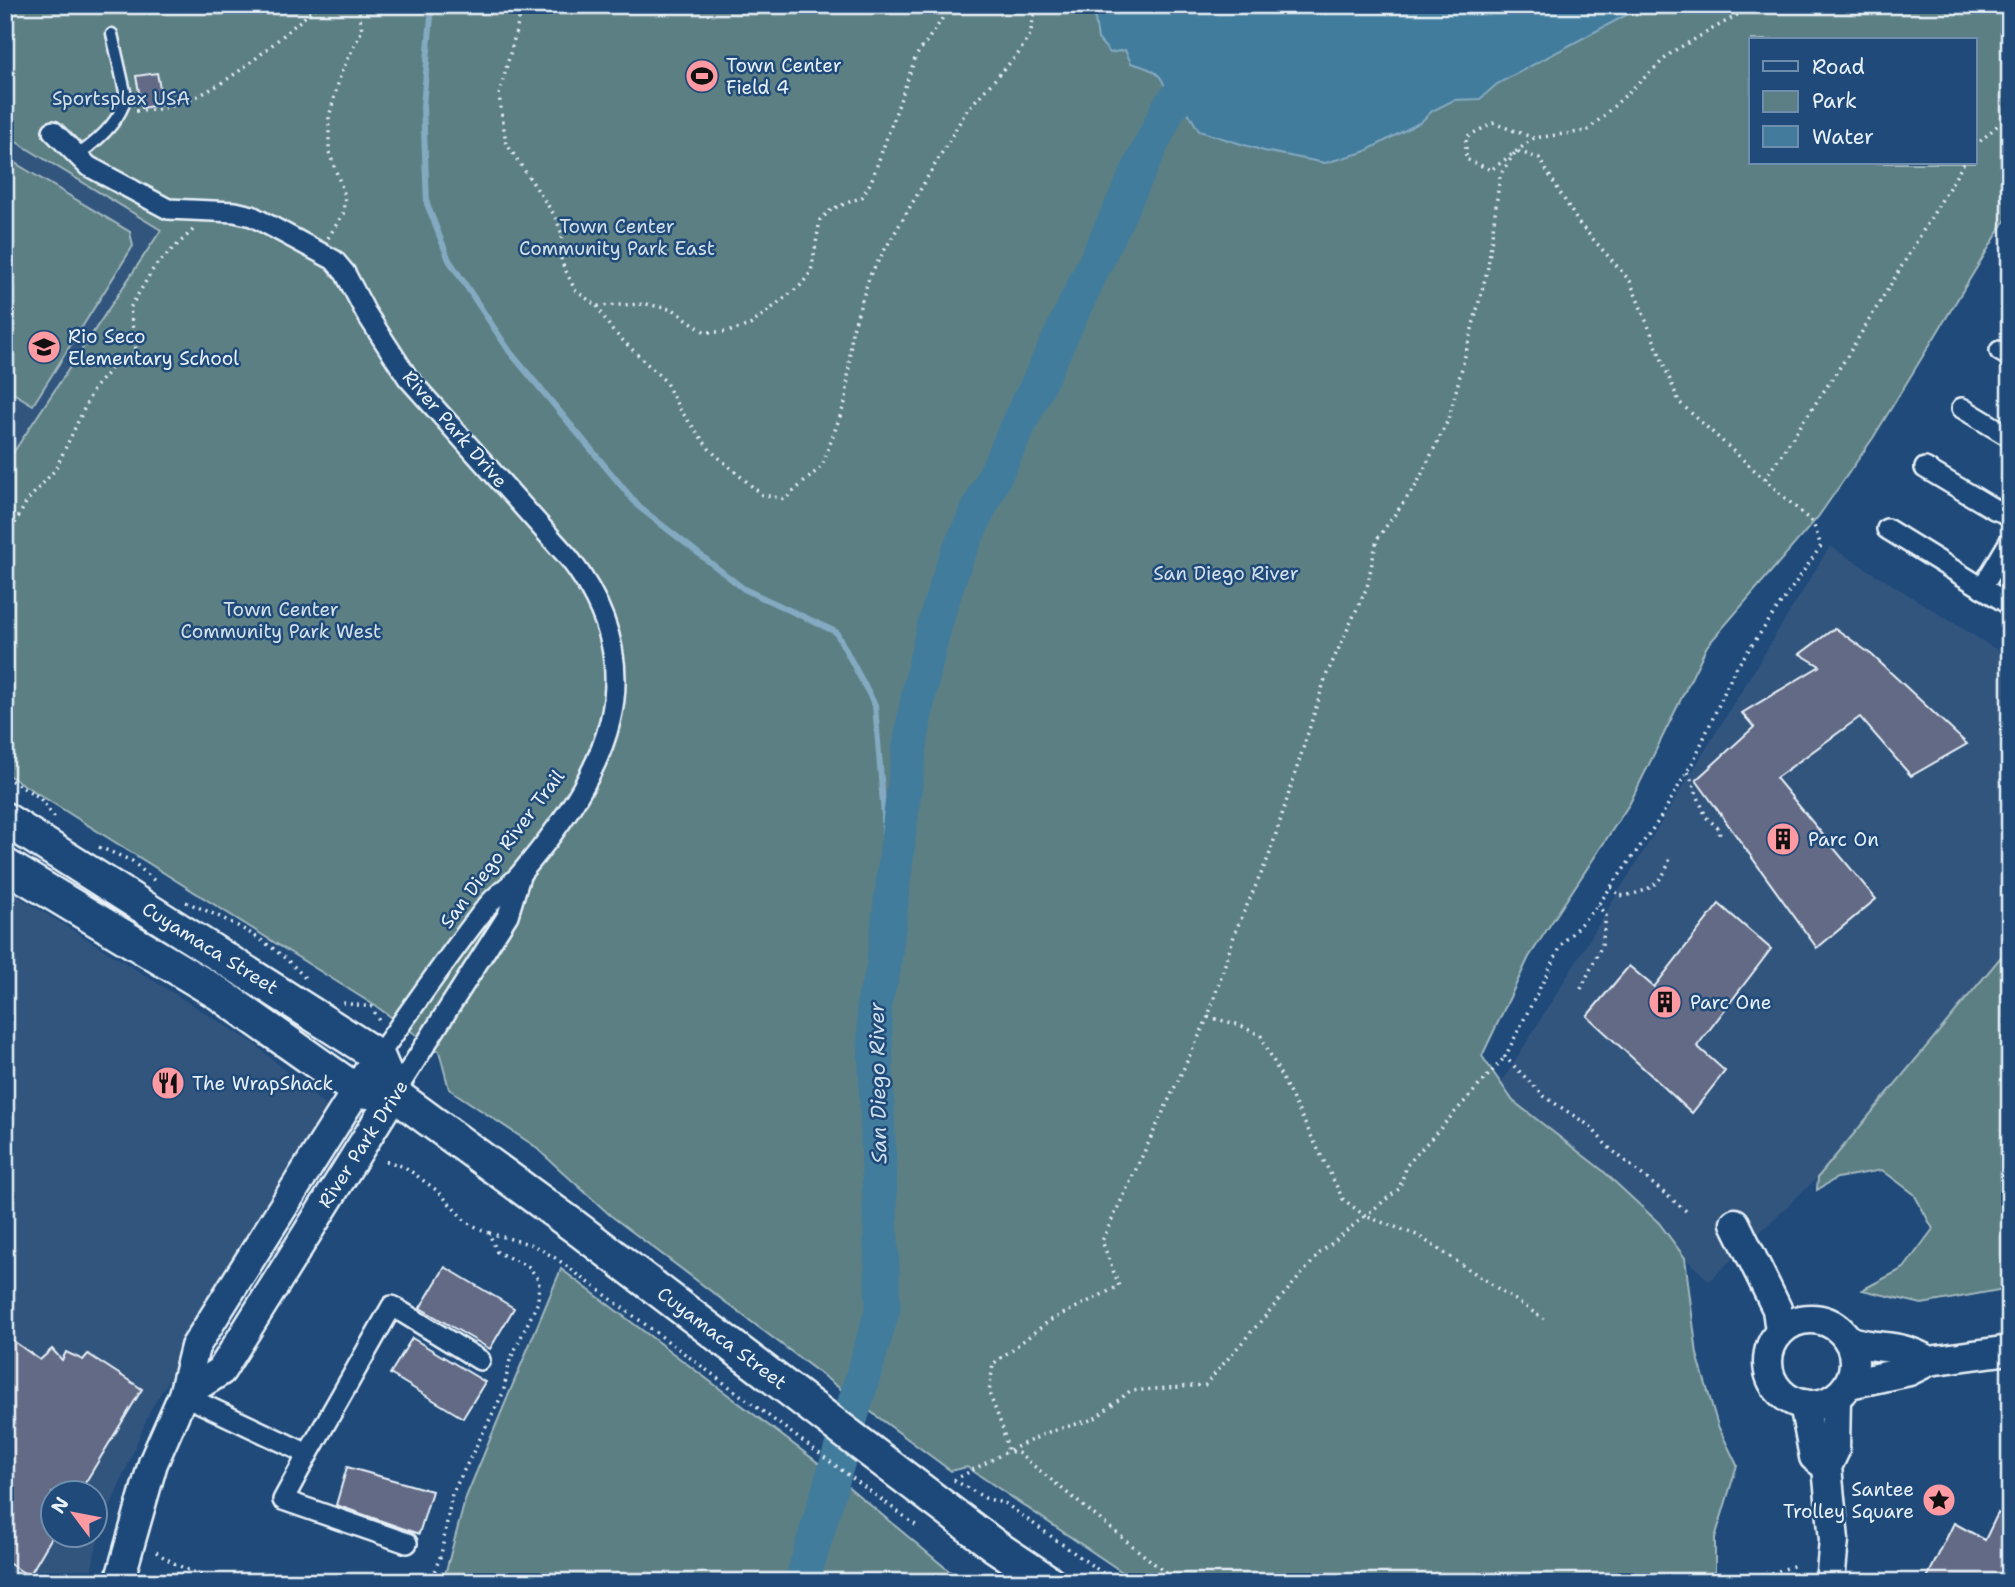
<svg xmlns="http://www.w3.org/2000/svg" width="2015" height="1587" font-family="'Shantell Sans',sans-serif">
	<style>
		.built { fill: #33547e; fill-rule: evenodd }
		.green { fill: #5b7f84; stroke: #a2b8be; stroke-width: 2; fill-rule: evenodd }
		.water { fill: #427b9c; stroke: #84aac1; stroke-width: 2 }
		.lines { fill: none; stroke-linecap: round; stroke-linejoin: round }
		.stream { stroke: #84aac1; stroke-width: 6 }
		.river { stroke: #427b9c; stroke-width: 35 }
		.building { fill: #636b86; stroke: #e8f1f8; stroke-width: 2 }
		.lane-casing { stroke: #e8f1f8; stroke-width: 15 }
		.street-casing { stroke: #e8f1f8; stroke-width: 24 }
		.secondary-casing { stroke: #e8f1f8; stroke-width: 33 }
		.primary-casing { stroke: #e8f1f8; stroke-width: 37 }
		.path { stroke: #e8f1f8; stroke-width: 3.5; stroke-dasharray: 2 5; stroke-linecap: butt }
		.lane { stroke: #1f4a7a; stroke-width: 10 }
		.street { stroke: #1f4a7a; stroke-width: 19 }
		.secondary { stroke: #1f4a7a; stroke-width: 28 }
		.primary { stroke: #1f4a7a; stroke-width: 32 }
		.labels { text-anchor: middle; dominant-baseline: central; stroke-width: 5; stroke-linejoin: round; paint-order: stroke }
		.poi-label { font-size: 19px; fill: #e8f1f8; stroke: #1f4a7a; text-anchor: start }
		.park-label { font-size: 19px; fill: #d3e0e7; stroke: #1f4a7a }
		.street-label { font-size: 19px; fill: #e8f1f8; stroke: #1f4a7a }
		.water-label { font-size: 21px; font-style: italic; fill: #cfdfea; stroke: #1f4a7a }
	</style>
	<rect width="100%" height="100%" fill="#1f4a7a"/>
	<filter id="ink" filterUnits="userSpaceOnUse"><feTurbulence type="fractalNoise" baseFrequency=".0143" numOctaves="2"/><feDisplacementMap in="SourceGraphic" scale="14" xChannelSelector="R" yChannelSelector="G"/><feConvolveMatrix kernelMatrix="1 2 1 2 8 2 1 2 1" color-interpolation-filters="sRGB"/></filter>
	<g filter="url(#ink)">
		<g class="built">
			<polygon points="5,135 161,230 5,465"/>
			<polygon points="1830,546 2010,658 2010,946 1818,1177 1709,1281 1685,1258 1659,1223 1602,1170 1513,1101 1501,1084"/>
			<path d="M5,888L255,1044L330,1110L150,1411L99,1535L89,1582H5ZM52,1492H94V1534H52Z"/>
		</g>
		<g class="green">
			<path d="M5,5H2010V213L1873,438L1818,517L1707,646L1630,803L1529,957L1482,1056L1513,1101L1602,1170L1659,1223L1685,1258L1697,1354L1718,1426L1737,1465L1715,1538V1582H1137L967,1467L951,1471L859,1403L860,1399L847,1390L846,1393L610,1215L533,1145L449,1089L439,1051L377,1007L5,773V465L161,230L5,135ZM1751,40H1975V163H1751Z"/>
			<polygon points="5,157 130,232 133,246 33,405 5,388"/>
			<polygon points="2010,946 2010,1288 1922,1304 1862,1290 1904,1268 1933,1229 1914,1194 1882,1170 1837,1178 1817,1190 1818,1177"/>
			<polygon points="561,1269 825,1468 791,1582 443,1582 466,1497"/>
			<polygon points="845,1484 960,1580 960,1582 817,1582"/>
		</g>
		<path class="water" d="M1093,5H1645L1497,84L1480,99L1454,100L1432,111L1421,122L1364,152L1325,163L1264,151L1199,131L1182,102L1167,93C1162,71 1151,69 1131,63L1125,50L1110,53L1098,39Z"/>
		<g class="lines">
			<polyline class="stream" points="432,5 423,106 427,204 449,260 510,352 639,507 744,589 836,632 875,705 884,816 883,971"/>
			<path class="river" d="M802,1582L883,1308L874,1003L883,971C901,830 907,684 959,551L1168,109L1222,41L1277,5"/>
		</g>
		<g class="building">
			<polygon points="157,73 163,104 142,108 136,76"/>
			<polygon points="1835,628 1872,655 1967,744 1911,776 1860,717 1776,778 1876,899 1817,948 1696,780 1754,727 1742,713 1820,666 1800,654"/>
			<polygon points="1719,904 1771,949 1697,1046 1725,1071 1692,1113 1587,1016 1629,966 1654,987"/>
			<polygon points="445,1267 514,1308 490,1349 420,1308"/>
			<polygon points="5,1335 40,1360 52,1349 62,1360 66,1352 83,1360 88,1354 142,1389 79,1493 52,1493 52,1537 29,1576 5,1561"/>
			<polygon points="412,1338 485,1382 463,1418 390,1374"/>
			<polygon points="347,1467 432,1491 419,1534 336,1505"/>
			<polygon points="1998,1513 2010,1520 2010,1582 1925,1582 1954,1523 1985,1540"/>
		</g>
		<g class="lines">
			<defs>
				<path id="lane" d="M79,154C99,140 121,121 126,96L112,34"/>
				<g id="street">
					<path d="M53,131L88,166L168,209L235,212L252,216L334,260L345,273L366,313L408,378L569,558C658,674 605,773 522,872C512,885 498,893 488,905C449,954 414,1006 378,1056"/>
					<polyline points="2000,351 2010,357"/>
					<polyline points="1962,408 2010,437"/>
					<polyline points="1925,468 1994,509 2010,515"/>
					<polyline points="1887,529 2010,605"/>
					<polyline points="1982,588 2010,541"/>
					<polyline points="394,1094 508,915 520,876"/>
					<polyline points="183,1395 308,1454 392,1306 480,1360"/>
					<polyline points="308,1454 283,1500 407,1543"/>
				</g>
				<g id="secondary">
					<polyline points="1735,1223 1777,1309 1780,1331"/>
					<circle cx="1811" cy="1362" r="43"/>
					<path d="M1848,1340C1880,1351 1897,1342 1929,1361"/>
					<polyline points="1849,1384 1909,1371 1929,1361 2010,1350"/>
					<polyline points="183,1395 221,1371 394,1094"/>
					<polyline points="1804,1404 1814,1457 1827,1467"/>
					<polyline points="119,1582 153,1463 183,1395 195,1347 378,1056"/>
					<polyline points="1830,1582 1834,1540 1827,1467 1835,1450 1836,1397"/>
				</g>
				<g id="primary">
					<polyline points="5,819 378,1056 394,1094 574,1226 995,1546 1049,1582"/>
					<polyline points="5,865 218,993 357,1091 394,1094"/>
				</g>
			</defs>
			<use href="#lane" class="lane-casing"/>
			<use href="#street" class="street-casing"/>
			<use href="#secondary" class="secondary-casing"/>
			<use href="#primary" class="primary-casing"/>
			<g class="path">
				<polyline points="523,5 499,95 506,143 555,216 562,234 561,261 575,290 597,306 646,304 674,310 705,332 728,332 750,325 801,285 811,272 820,220 832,209 862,197 871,182 916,56 941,21 948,5"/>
				<path d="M136,111C208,111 266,48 319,5"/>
				<polyline points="1534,138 1491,170 1466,159 1466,137 1493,123 1534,138 1587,131 1672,52 1755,5"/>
				<polyline points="1975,146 2010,114"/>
				<polyline points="328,238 343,214 345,196 329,152 329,117 341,73 362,30 358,5"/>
				<polyline points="597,306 612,330 665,381 679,408 710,450 762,495 785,499 822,466 846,400 852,332 870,275 967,110 1018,54 1030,35 1036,5"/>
				<polyline points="1765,479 1848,355 1964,163"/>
				<polyline points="5,542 27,501 55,470 94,388 112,368 136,351 130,308 155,266 195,228"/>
				<polyline points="1688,772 1706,817 1719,829 1720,837"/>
				<polyline points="5,777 39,797 57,821"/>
				<polyline points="99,847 132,861 157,883"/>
				<path d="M1611,887L1620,896C1647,893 1664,884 1670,857"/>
				<path d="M186,902C232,921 272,941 305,978"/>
				<polyline points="1581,989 1602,945 1606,916 1598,905"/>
				<polyline points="343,1003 372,1007 379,1021"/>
				<polyline points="1208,1017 1240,1025 1261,1036 1343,1199 1365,1216 1399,1189 1407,1165 1504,1058"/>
				<polyline points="386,1161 405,1167 439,1192 466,1222 489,1233 497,1252 529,1267 539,1280 538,1302 510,1360 503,1393 452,1494 441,1555 430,1582"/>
				<polyline points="489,1233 533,1245 557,1259 917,1526"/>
				<polyline points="954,1480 1008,1451 1002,1426 989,1393 993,1364 1049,1321 1119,1286 1102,1241 1208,1017 1236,930 1269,856 1326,676 1367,587 1377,539 1417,484 1449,418 1488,267 1500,175 1516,151 1539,158 1578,222 1630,281 1679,402 1813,523 1821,546 1734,671 1694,760 1659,820 1598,905 1562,944 1505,1057 1545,1097 1590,1126 1607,1146 1686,1211"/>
				<polyline points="954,1480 985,1498 1006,1504 1115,1582"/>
				<path d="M156,1552C181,1569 205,1579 235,1582"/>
				<polyline points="1177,1582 1018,1453 1008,1451 1049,1432 1094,1419 1130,1391 1205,1385 1321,1252 1365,1216 1417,1235 1544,1319"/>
				<polyline points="1745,1582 1796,1565"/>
			</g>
			<use href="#lane" class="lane"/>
			<use href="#street" class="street"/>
			<use href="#secondary" class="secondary"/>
			<use href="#primary" class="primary"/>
		</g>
	</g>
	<defs>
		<symbol id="stadium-disc" viewBox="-11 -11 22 22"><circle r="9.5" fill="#ff9aa2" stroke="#1f4a7a"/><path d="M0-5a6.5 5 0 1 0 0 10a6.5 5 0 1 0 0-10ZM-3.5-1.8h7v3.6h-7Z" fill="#111"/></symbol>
		<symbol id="school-disc" viewBox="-11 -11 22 22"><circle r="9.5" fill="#ff9aa2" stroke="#1f4a7a"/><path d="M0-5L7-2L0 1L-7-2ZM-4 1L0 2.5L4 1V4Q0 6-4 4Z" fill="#111"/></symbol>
		<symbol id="building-disc" viewBox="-11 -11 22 22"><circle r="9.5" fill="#ff9aa2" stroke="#1f4a7a"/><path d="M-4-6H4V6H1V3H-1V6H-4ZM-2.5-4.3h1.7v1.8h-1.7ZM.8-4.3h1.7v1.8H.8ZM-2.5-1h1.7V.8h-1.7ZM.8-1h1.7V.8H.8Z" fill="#111"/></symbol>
		<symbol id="restaurant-disc" viewBox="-11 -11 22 22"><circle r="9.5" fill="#ff9aa2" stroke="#1f4a7a"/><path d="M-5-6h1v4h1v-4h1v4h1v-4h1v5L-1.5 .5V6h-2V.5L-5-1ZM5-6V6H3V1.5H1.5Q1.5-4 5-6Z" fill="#111"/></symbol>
		<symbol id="sight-disc" viewBox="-11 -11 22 22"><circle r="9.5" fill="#ff9aa2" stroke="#1f4a7a"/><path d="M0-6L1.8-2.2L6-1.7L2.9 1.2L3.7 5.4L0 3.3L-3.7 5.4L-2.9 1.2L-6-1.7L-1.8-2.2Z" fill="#111"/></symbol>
	</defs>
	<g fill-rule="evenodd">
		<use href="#stadium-disc" x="683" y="57" width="38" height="38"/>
		<use href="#school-disc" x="25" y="328" width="38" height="38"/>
		<use href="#building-disc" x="1764" y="820" width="38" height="38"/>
		<use href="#building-disc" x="1646" y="983" width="38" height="38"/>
		<use href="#restaurant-disc" x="149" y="1064" width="38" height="38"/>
		<use href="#sight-disc" x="1920" y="1481" width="38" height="38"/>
	</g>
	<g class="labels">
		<g class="poi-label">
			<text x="726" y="65">Town Center<tspan x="726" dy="22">Field 4</tspan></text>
			<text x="68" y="336">Rio Seco<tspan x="68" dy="22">Elementary School</tspan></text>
			<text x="1808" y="839">Parc On</text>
			<text x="1690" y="1002">Parc One</text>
			<text x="192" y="1083">The WrapShack</text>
			<text x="1914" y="1489" text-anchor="end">Santee<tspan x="1914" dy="22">Trolley Square</tspan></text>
		</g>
		<g class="park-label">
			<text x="121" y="98">Sportsplex USA</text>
			<text x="617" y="226">Town Center<tspan x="617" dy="22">Community Park East</tspan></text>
			<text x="1226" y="573">San Diego River</text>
			<text x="281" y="609">Town Center<tspan x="281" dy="22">Community Park West</tspan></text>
		</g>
		<g class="street-label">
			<text transform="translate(455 429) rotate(49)">River Park Drive</text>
			<text transform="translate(502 849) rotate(-53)">San Diego River Trail</text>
			<text transform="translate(210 948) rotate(32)">Cuyamaca Street</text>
			<text transform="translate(363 1144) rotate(-57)">River Park Drive</text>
			<text transform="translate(722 1338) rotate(37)">Cuyamaca Street</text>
		</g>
		<g class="water-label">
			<text transform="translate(878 1083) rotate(-91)">San Diego River</text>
		</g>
	</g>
	<rect width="2015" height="1587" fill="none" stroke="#1f4a7a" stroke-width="28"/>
	<rect x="14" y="14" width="1987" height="1559" fill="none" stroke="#e8f1f8" stroke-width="2.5" filter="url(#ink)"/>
	<rect x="1749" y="38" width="228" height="126" fill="#1f4a7a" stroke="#6f8dac" stroke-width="2"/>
	<rect x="1763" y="61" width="35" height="10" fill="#1f4a7a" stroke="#6f8dac" stroke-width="2"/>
	<text x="1812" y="74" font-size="21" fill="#e8f1f8">Road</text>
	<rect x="1763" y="91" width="35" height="21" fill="#5b7f84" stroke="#6f8dac" stroke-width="2"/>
	<text x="1812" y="108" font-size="21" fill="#e8f1f8">Park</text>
	<rect x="1763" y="126" width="35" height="21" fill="#427b9c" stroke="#6f8dac" stroke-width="2"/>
	<text x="1812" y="144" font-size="21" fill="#e8f1f8">Water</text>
	<g transform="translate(74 1514) rotate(302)"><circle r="33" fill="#1f4a7a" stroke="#6f8dac" stroke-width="2"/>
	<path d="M0-5L12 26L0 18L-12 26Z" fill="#ff9aa2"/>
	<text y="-10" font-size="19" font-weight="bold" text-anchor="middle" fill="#e8f1f8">N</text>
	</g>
</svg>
